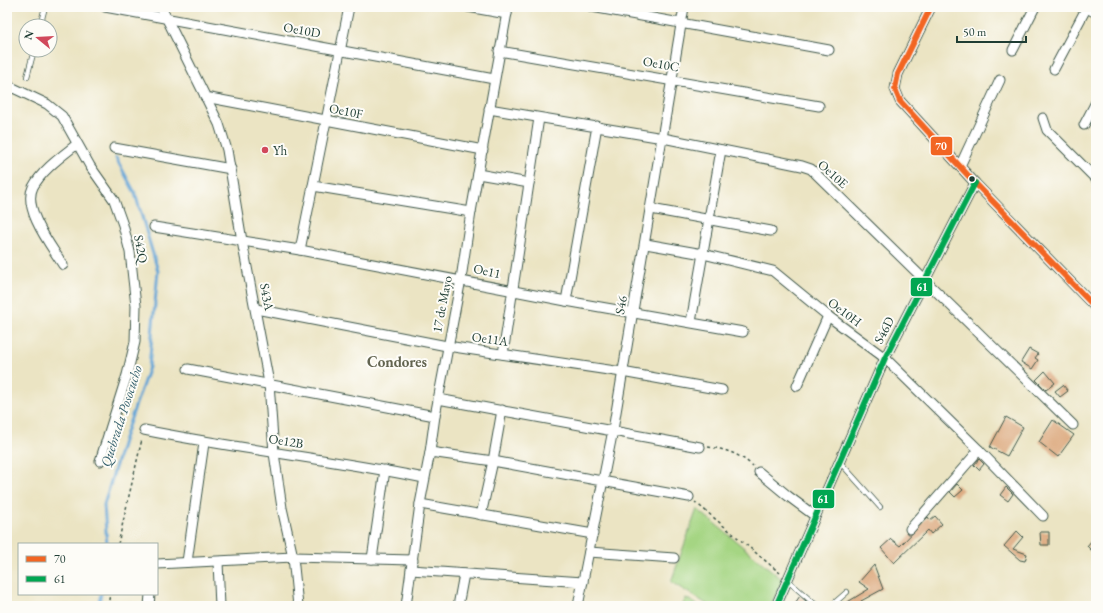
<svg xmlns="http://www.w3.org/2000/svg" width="1103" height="613" font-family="'EB Garamond',serif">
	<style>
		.green { fill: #a5d583; stroke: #62895c }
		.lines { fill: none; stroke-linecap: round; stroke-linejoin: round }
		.stream { stroke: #62a4d6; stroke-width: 3 }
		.building { fill: #dead84 }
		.lane-casing { stroke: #3e5649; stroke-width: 6 }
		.street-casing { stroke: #3e5649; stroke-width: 11 }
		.path { stroke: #3e5649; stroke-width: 1.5; stroke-dasharray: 3 3; stroke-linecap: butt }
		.lane { stroke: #fff; stroke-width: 4.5 }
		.street { stroke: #fff; stroke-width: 9 }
		.bus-1-casing { stroke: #fdfcf7; stroke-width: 9 }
		.bus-2-casing { stroke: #fdfcf7; stroke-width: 9 }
		.bus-1 { stroke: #f26522; stroke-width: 6 }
		.bus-2 { stroke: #00a651; stroke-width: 6 }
		.poi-dot { fill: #d1495b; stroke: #fdfcf7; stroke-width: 1.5 }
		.bus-dot { fill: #1f3d34; stroke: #fdfcf7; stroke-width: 1.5 }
		.labels { text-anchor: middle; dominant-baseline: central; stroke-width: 4; stroke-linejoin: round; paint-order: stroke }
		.street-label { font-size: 13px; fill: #1f3d34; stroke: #fdfcf7 }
		.poi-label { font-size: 13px; fill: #1f3d34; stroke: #fdfcf7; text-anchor: start }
		.water-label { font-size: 14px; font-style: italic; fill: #36616d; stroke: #fdfcf7 }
		.quarter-label { font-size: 15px; font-weight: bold; fill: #626450; stroke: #fdfcf7 }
		.line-badge { stroke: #fdfcf7; stroke-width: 1.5 }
		.badge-label { font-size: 11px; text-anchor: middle; font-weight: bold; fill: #fff }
	</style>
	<rect width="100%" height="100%" fill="#fdfcf7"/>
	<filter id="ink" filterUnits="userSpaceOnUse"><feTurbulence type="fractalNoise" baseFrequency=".025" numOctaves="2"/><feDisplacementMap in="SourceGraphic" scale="8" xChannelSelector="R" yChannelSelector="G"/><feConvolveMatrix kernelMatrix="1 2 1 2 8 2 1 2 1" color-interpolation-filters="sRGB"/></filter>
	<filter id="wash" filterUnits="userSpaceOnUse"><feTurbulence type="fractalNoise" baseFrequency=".012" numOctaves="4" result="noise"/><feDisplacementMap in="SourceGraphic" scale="16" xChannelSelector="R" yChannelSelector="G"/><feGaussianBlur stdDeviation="0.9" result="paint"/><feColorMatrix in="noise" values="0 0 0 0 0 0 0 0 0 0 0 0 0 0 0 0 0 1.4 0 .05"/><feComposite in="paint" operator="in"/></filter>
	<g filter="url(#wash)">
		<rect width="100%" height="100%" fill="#ebe4c3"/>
		<g class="green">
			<polygon points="697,509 783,580 770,606 710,606 671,582"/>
			<polygon points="686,598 699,606 682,606"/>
		</g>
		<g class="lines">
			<g class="stream">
				<polyline points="107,544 104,505 123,441 149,367 158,271 135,193 116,158"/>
				<polyline points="98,606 101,594"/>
			</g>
		</g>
		<g id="blocks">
			<g class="building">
				<polygon points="1029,349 1038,354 1035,358 1038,360 1032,369 1021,362"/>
				<polygon points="1045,371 1055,383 1046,390 1036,380"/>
				<polygon points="1063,385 1068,391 1060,397 1055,391"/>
				<polygon points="1006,417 1023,427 1007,456 990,447"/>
				<polygon points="1053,420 1074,435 1058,457 1039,442"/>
				<polygon points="979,459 984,464 979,470 974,465"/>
				<polygon points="957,484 963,490 955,497 950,492"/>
				<polygon points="1006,487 1013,494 1008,501 1000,495"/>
				<polygon points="935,516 942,524 931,534 928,530 894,563 881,548 891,539 900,546 928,517 930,520"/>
				<polygon points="1017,531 1023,537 1013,549 1027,554 1025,561 1020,560 1004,546"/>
				<polygon points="1040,532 1049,532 1049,545 1041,545"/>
				<polygon points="1092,540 1096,544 1096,555 1087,546"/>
				<polygon points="874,565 883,589 861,601 863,606 841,606 869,589 859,582"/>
				<polygon points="800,596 806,601 802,606 793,606"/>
			</g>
		</g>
	</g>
	<g filter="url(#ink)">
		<use href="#blocks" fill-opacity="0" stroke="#3e5649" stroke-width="1"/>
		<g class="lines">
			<defs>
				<g id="lane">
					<polyline points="40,26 45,7"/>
					<polyline points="27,77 34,50"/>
					<polyline points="839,461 880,507"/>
					<polyline points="787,580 817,606"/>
					<polyline points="831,606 847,592"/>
				</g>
				<g id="street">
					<polyline points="105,7 494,79"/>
					<polyline points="161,7 219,124 227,150 242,241 269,383 274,453 282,508 293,557 298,606"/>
					<polyline points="468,7 507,14"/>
					<polyline points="592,7 829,50"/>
					<polyline points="931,7 898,74 895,89 900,101 975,183 1096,308"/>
					<polyline points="1085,7 1096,13"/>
					<polyline points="1013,50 1035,7"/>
					<polyline points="499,51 819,106"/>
					<polyline points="1054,69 1087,7"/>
					<polyline points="7,85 47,104 62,116 90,166 114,200 123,225 130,252 136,306 135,342 127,375 100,461"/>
					<polyline points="205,97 483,150"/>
					<polyline points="489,109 663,138 802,166 811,169 1073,425"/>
					<polyline points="1043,118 1047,130 1096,179"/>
					<polyline points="1084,125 1096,102"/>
					<polyline points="114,148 231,169"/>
					<polyline points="960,166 1000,80"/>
					<polyline points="478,174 529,183"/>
					<polyline points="313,186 471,212"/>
					<polyline points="651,209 771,231"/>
					<polyline points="154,227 300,250 566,301 743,332"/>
					<polyline points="646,244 703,254 773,271 828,316 885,358 979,450 1043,516"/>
					<polyline points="300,250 349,7"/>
					<path d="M63,265C52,247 22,209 33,187C42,170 62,156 77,144"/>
					<polyline points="566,301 597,126"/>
					<polyline points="256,309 447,346 622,372 722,390"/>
					<polyline points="691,322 721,150"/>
					<polyline points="503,354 539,118"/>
					<polyline points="188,369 435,416"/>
					<polyline points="797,386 828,316"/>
					<polyline points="438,399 700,447"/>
					<path d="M144,430C237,449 331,459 424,478"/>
					<polyline points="430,452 493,461 689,497"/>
					<polyline points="759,472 788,496 815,516"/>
					<polyline points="420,504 593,534"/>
					<polyline points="481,515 493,461 502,410"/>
					<polyline points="910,529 979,450"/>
					<polyline points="589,552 674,558"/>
					<polyline points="372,559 385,470"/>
					<polyline points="187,562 204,443"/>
					<polyline points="218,562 220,606"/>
					<polyline points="157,564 293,557 413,560"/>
					<polyline points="411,570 583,582"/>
					<polyline points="149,606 150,594"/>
					<polyline points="406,606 420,504 430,452 435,416 461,279 471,212 508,7"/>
					<polyline points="458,606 464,574"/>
					<polyline points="578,606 613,430 684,7"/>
					<polyline points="776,606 885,358 975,183"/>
				</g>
			</defs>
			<use href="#lane" class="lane-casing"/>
			<use href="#street" class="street-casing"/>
			<g class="path">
				<path d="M708,447C726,449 739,454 753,466"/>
				<polyline points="695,502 780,573"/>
				<polyline points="118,544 142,439"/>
				<polyline points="108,606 110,594"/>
			</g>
			<use href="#lane" class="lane"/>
			<use href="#street" class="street"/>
			<defs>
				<polyline id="bus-1" points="931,7 898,74 895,89 900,101 975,183 1096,308"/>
				<polyline id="bus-2" points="776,606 885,358 975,183"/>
			</defs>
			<use href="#bus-1" class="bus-1-casing"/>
			<use href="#bus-2" class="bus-2-casing"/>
			<use href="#bus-1" class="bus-1"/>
			<use href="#bus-2" class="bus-2"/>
		</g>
	</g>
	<circle class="poi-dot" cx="265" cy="150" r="4"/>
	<circle class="bus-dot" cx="972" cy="179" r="3.5"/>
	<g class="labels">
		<g class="street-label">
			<text transform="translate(302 30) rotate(10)">Oe10D</text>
			<text transform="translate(661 64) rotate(10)">Oe10C</text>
			<text transform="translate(346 111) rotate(11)">Oe10F</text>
			<text transform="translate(833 174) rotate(42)">Oe10E</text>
			<text transform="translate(141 249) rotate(80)">S42Q</text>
			<text transform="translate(487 271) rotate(12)">Oe11</text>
			<text transform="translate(267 297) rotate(79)">S43A</text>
			<text transform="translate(442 304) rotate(-79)">17 de Mayo</text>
			<text transform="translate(621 305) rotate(-80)">S46</text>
			<text transform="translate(845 312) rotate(37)">Oe10H</text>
			<text transform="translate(884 330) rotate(-63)">S46D</text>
			<text transform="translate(490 339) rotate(8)">Oe11A</text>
			<text transform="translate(286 441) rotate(9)">Oe12B</text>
		</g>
		<g class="poi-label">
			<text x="273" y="150">Yh</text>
		</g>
		<g class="water-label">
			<text transform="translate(121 416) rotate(-72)">Quebrada Posocucho</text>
		</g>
		<g class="quarter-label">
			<text x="397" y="361">Condores</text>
		</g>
	</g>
	<g class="line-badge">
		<rect x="930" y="136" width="23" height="20" rx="4" fill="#f26522"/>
		<rect x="910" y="277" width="23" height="20" rx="4" fill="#00a651"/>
		<rect x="812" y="489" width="23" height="20" rx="4" fill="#00a651"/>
	</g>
	<g class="badge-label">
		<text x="941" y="150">70</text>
		<text x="922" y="291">61</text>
		<text x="823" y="503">61</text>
	</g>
	<rect width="1103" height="613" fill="none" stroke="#fdfcf7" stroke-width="24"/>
	<rect x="18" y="543" width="140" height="52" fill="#fdfcf7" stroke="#a4b0a9"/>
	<rect x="26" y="556" width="20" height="6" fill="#f26522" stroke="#a4b0a9"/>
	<text x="54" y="563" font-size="12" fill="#1f3d34">70</text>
	<rect x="26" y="576" width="20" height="6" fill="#00a651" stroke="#a4b0a9"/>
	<text x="54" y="583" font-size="12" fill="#1f3d34">61</text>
	<g transform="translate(38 38) rotate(288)"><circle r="19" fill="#fdfcf7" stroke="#a4b0a9"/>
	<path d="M0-3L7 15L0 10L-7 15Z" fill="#d1495b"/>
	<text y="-6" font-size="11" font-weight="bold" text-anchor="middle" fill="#1f3d34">N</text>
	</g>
	<path d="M957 36v6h69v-6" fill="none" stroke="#1f3d34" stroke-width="2"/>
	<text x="963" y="36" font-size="12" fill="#1f3d34" stroke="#fdfcf7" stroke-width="3" paint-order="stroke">50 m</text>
</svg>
